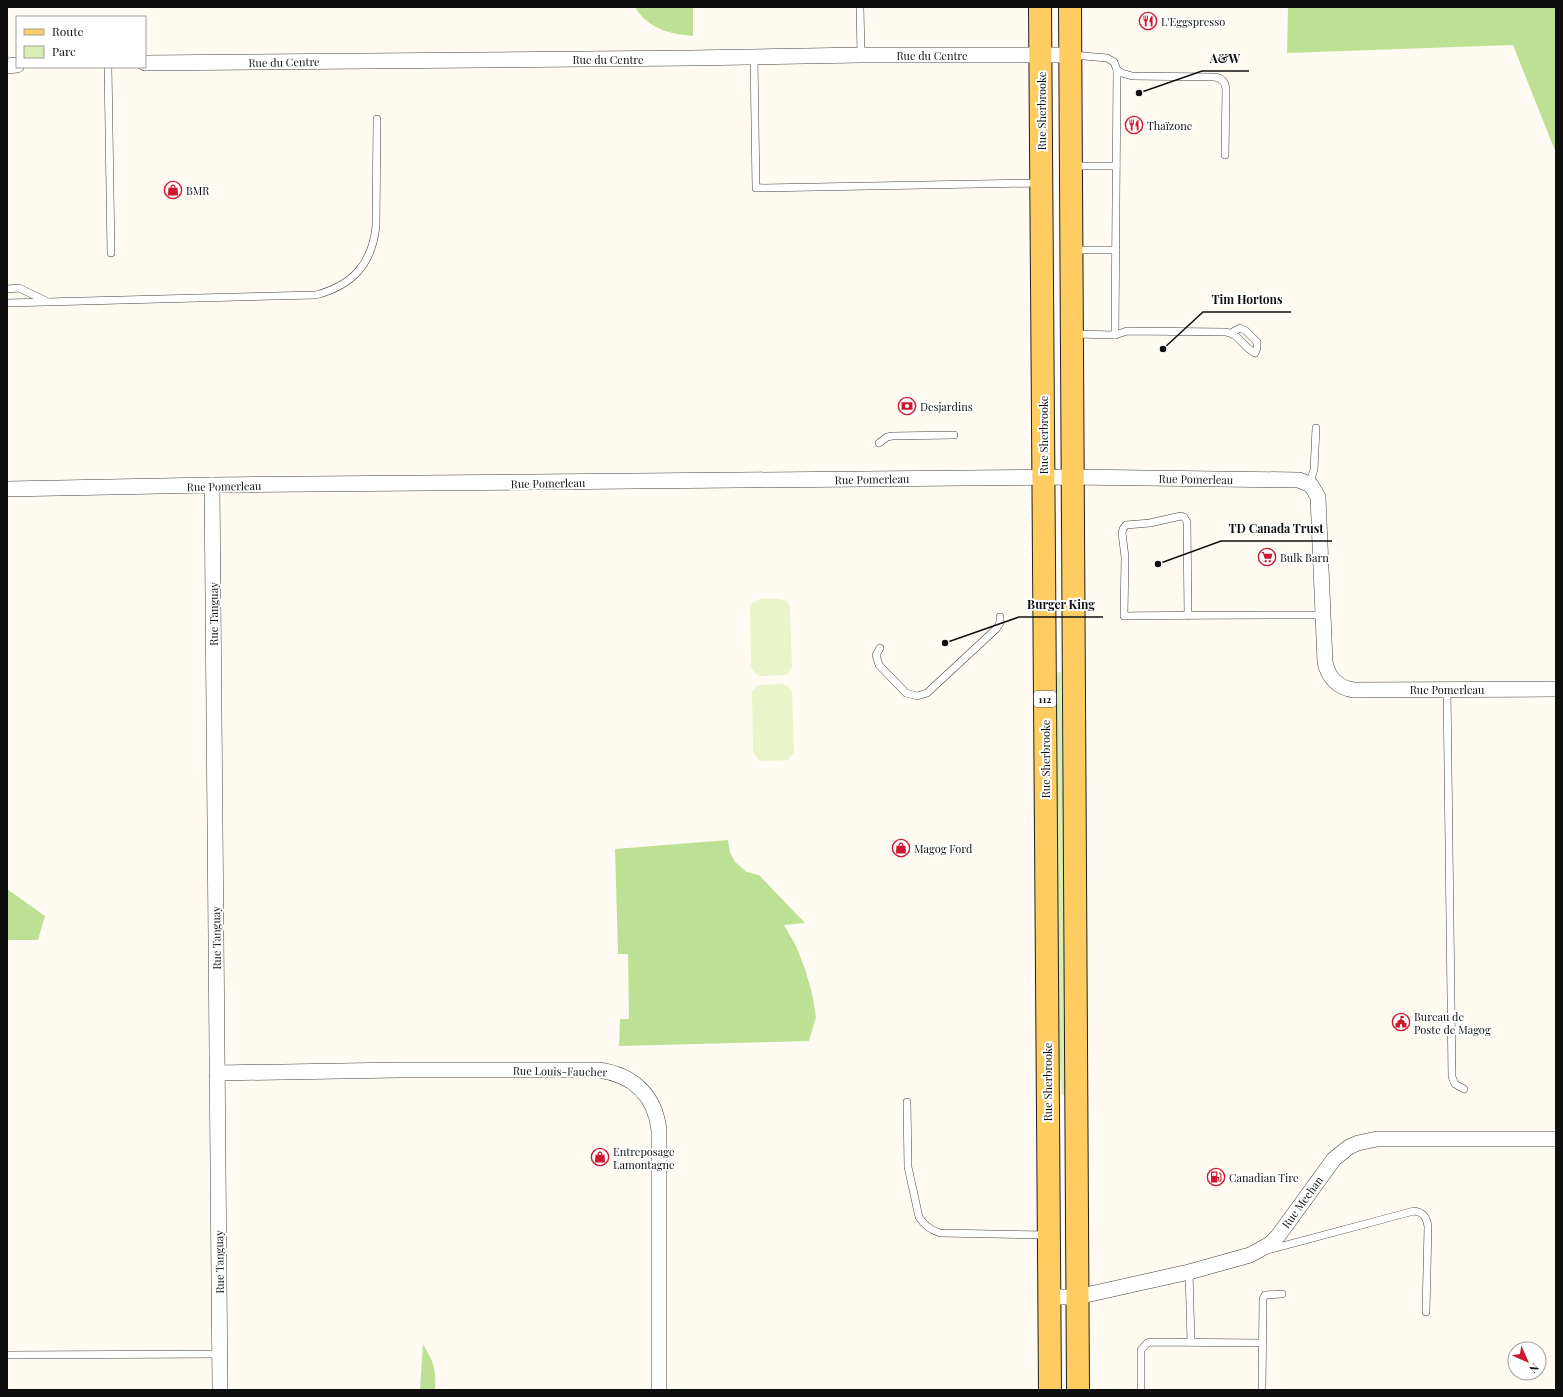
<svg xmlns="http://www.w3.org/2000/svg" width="1563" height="1397" font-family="'Playfair Display',serif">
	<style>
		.green { fill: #d8eeb6 }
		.forest { fill: #bde194 }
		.pitch { fill: #e9f5c9 }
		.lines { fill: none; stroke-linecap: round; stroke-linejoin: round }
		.service-casing { stroke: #424242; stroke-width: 8 }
		.minor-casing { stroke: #424242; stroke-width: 16 }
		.primary-casing { stroke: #202020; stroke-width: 24 }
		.service { stroke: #fff; stroke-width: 7 }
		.minor { stroke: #fff; stroke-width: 15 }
		.primary { stroke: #ffcc62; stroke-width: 22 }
		.labels { text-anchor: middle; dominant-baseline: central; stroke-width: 4; stroke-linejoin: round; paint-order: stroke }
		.shield { fill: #fff; stroke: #575757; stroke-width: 1 }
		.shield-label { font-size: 10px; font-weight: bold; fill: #0f0f0f }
		.poi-label { font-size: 11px; fill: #0f0f0f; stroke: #fff; text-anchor: start }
		.street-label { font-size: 11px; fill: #0f0f0f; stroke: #fff }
		.leader { fill: none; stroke: #0f0f0f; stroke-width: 1.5 }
		.callout-dot { fill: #0f0f0f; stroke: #fff; stroke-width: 1.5 }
		.callout-label { font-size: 12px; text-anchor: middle; font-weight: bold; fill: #0f0f0f; stroke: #fff; stroke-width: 4; stroke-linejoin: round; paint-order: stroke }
	</style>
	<rect width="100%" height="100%" fill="#fffbf2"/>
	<polygon class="green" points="1061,672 1068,1096 1062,1095 1057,1041 1054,673"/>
	<g class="forest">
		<path d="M635,7H693V36C670,34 648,29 635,7Z"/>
		<polygon points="1288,7 1556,7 1556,153 1513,45 1287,53"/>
		<polygon points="728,840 730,852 735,862 747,872 759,875 805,923 784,925 796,946 805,969 812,993 816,1017 809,1041 619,1046 620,1019 629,1019 628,954 618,954 615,849"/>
		<polygon points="7,889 45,916 38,940 7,940"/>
		<path d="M423,1344C434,1363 436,1368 435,1390H420Z"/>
	</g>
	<g class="pitch">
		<path d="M780,599L787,601L790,607L792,667L788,673L786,675L763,676H759L754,672L751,666L750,607C755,596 770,599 780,599Z"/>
		<polygon points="782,684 788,686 792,692 794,752 788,760 765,761 758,760 753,751 752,692 756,687 759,685"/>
	</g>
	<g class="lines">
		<defs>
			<g id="service">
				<polyline points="860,7 861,55"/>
				<polyline points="1072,55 1107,58 1114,62 1117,70 1115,335 1074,334"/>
				<polyline points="754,57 756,188 1039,183"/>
				<polyline points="108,67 111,253"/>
				<path d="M1117,70L1122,73L1132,76L1213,77C1221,77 1225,81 1226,89L1225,155"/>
				<polyline points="1073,166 1116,166"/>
				<polyline points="1074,250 1116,250"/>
				<polyline points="7,289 19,288 46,301"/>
				<path d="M7,303L316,295C353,285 372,264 376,226L377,119"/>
				<path d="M1115,335L1127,331L1226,332C1239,334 1244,348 1255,353L1257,348V342L1246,331L1240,328L1231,333"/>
				<polyline points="879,443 887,437 892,436 954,435"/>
				<polyline points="1309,484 1314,470 1316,428"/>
				<path d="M1188,616L1187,522L1184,517L1181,516L1150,523L1126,525L1123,529L1122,533L1125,557L1124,616C1190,615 1256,615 1322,615"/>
				<polyline points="880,648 876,655 879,665 906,693 917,696 927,693 996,629 1000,623 1000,617"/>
				<polyline points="1447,689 1452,1077 1455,1084 1464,1089"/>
				<path d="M907,1102L908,1167L919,1217C924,1225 930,1230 940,1233L1047,1235"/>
				<path d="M1268,1250L1414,1211C1423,1212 1427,1217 1428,1227L1426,1312"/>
				<polyline points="1189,1272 1191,1342"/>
				<polyline points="7,1355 220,1354"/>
				<polyline points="1141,1390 1141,1350 1147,1343 1151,1342 1262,1343"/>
				<polyline points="1262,1390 1263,1299 1265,1295 1282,1294"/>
			</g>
			<g id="minor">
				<polyline points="145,63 690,58 861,55 1070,55"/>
				<polyline points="7,66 17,65"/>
				<polyline points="212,485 220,1390"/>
				<path d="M7,489L212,485L1073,477L1299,480L1311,485L1318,497L1325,662C1328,677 1338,688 1354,690L1556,689"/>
				<path d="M217,1073L399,1070H599C633,1075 655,1095 659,1130V1390"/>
				<polyline points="1050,1297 1077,1297 1189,1272 1250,1255 1270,1244 1278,1236 1334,1159 1349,1147 1358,1143 1377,1139 1556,1139"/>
			</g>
			<g id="primary">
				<polyline points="1040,7 1050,1390"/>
				<polyline points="1070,7 1078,1390"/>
			</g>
		</defs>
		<use href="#service" class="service-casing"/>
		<use href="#minor" class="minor-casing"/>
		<use href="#primary" class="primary-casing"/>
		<use href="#service" class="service"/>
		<use href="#minor" class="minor"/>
		<use href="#primary" class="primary"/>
	</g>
	<defs>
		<symbol id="restaurant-ring" viewBox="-11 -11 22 22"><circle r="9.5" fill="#fff" stroke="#cf182f" stroke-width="1.5"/><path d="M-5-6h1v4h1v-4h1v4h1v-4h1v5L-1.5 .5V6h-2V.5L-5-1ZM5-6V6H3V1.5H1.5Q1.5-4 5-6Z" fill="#cf182f"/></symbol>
		<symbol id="shop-ring" viewBox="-11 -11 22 22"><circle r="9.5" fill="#fff" stroke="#cf182f" stroke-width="1.5"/><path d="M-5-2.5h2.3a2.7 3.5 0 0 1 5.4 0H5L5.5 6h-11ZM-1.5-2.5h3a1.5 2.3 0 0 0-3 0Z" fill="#cf182f"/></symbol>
		<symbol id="bank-ring" viewBox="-11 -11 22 22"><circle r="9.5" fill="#fff" stroke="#cf182f" stroke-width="1.5"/><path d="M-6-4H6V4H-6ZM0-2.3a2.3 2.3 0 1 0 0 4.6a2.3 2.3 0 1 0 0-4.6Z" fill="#cf182f"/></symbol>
		<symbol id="supermarket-ring" viewBox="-11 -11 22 22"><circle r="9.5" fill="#fff" stroke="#cf182f" stroke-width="1.5"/><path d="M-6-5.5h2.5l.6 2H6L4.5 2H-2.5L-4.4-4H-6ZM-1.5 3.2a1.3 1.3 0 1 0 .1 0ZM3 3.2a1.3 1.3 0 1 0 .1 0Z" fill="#cf182f"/></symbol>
		<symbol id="civic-ring" viewBox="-11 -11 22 22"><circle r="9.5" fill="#fff" stroke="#cf182f" stroke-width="1.5"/><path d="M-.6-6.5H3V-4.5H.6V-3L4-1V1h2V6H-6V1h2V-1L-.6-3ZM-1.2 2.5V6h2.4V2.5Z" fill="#cf182f"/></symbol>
		<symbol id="fuel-ring" viewBox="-11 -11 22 22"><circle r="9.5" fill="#fff" stroke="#cf182f" stroke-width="1.5"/><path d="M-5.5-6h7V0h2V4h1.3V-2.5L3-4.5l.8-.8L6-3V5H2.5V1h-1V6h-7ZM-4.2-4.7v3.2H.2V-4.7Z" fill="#cf182f"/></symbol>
	</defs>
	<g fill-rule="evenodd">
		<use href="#restaurant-ring" x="1138" y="11" width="20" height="20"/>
		<use href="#restaurant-ring" x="1124" y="115" width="20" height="20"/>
		<use href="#shop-ring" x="163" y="180" width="20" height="20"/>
		<use href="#bank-ring" x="897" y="396" width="20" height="20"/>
		<use href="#supermarket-ring" x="1257" y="547" width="20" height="20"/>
		<use href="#shop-ring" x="891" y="838" width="20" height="20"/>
		<use href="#civic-ring" x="1391" y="1012" width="20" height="20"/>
		<use href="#shop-ring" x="590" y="1147" width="20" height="20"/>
		<use href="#fuel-ring" x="1206" y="1167" width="20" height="20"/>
	</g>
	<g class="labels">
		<rect class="shield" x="1034" y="691" width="22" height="16" rx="3"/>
		<g class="shield-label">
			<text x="1045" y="699">112</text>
		</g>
		<g class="poi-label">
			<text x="1161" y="21">L'Eggspresso</text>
			<text x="1147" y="125">Thaïzone</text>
			<text x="186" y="190">BMR</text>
			<text x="920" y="406">Desjardins</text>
			<text x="1280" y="557">Bulk Barn</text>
			<text x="914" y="848">Magog Ford</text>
			<text x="1414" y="1016">Bureau de<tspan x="1414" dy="13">Poste de Magog</tspan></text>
			<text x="613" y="1151">Entreposage<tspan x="613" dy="13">Lamontagne</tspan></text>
			<text x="1229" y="1177">Canadian Tire</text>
		</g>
		<g class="street-label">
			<text x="932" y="55">Rue du Centre</text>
			<text x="608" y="59">Rue du Centre</text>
			<text transform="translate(284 62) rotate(-1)">Rue du Centre</text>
			<text transform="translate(1041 111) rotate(-90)">Rue Sherbrooke</text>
			<text transform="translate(1043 435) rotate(-90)">Rue Sherbrooke</text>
			<text transform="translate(872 479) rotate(-1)">Rue Pomerleau</text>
			<text transform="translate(1196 479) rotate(1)">Rue Pomerleau</text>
			<text transform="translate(548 483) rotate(-1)">Rue Pomerleau</text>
			<text transform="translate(224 486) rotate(-1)">Rue Pomerleau</text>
			<text transform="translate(213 614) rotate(-90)">Rue Tanguay</text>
			<text x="1447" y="689">Rue Pomerleau</text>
			<text transform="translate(1045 759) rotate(-90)">Rue Sherbrooke</text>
			<text transform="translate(216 938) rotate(-91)">Rue Tanguay</text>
			<text transform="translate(560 1071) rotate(1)">Rue Louis-Faucher</text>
			<text transform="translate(1047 1082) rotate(-90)">Rue Sherbrooke</text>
			<text transform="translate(1302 1202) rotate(-54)">Rue Meehan</text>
			<text transform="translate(219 1262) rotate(-91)">Rue Tanguay</text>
		</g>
	</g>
	<path class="leader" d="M1139 93L1202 71H1249M1163 349L1203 312H1291M1158 564L1221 541H1332M945 643L1019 617H1103"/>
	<g class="callout-dot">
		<circle cx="1139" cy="93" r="4"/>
		<circle cx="1163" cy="349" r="4"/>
		<circle cx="1158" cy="564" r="4"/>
		<circle cx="945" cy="643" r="4"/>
	</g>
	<g class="callout-label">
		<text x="1225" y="63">A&amp;W</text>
		<text x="1247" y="304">Tim Hortons</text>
		<text x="1276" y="533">TD Canada Trust</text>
		<text x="1061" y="609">Burger King</text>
	</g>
	<rect width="1563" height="1397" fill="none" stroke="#0f0f0f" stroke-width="16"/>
	<rect x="16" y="16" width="130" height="52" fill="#ffffff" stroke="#9f9f9f"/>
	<rect x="24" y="29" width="20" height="6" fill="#ffcc62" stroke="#9f9f9f"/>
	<text x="52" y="36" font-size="12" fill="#0f0f0f">Route</text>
	<rect x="24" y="46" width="20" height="12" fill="#d8eeb6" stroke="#9f9f9f"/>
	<text x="52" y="56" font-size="12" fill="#0f0f0f">Parc</text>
	<g transform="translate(1527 1361) rotate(135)"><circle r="19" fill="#ffffff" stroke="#9f9f9f"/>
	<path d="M0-3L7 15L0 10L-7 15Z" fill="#cf182f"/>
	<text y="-6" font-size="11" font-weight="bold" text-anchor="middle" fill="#0f0f0f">N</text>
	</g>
</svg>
